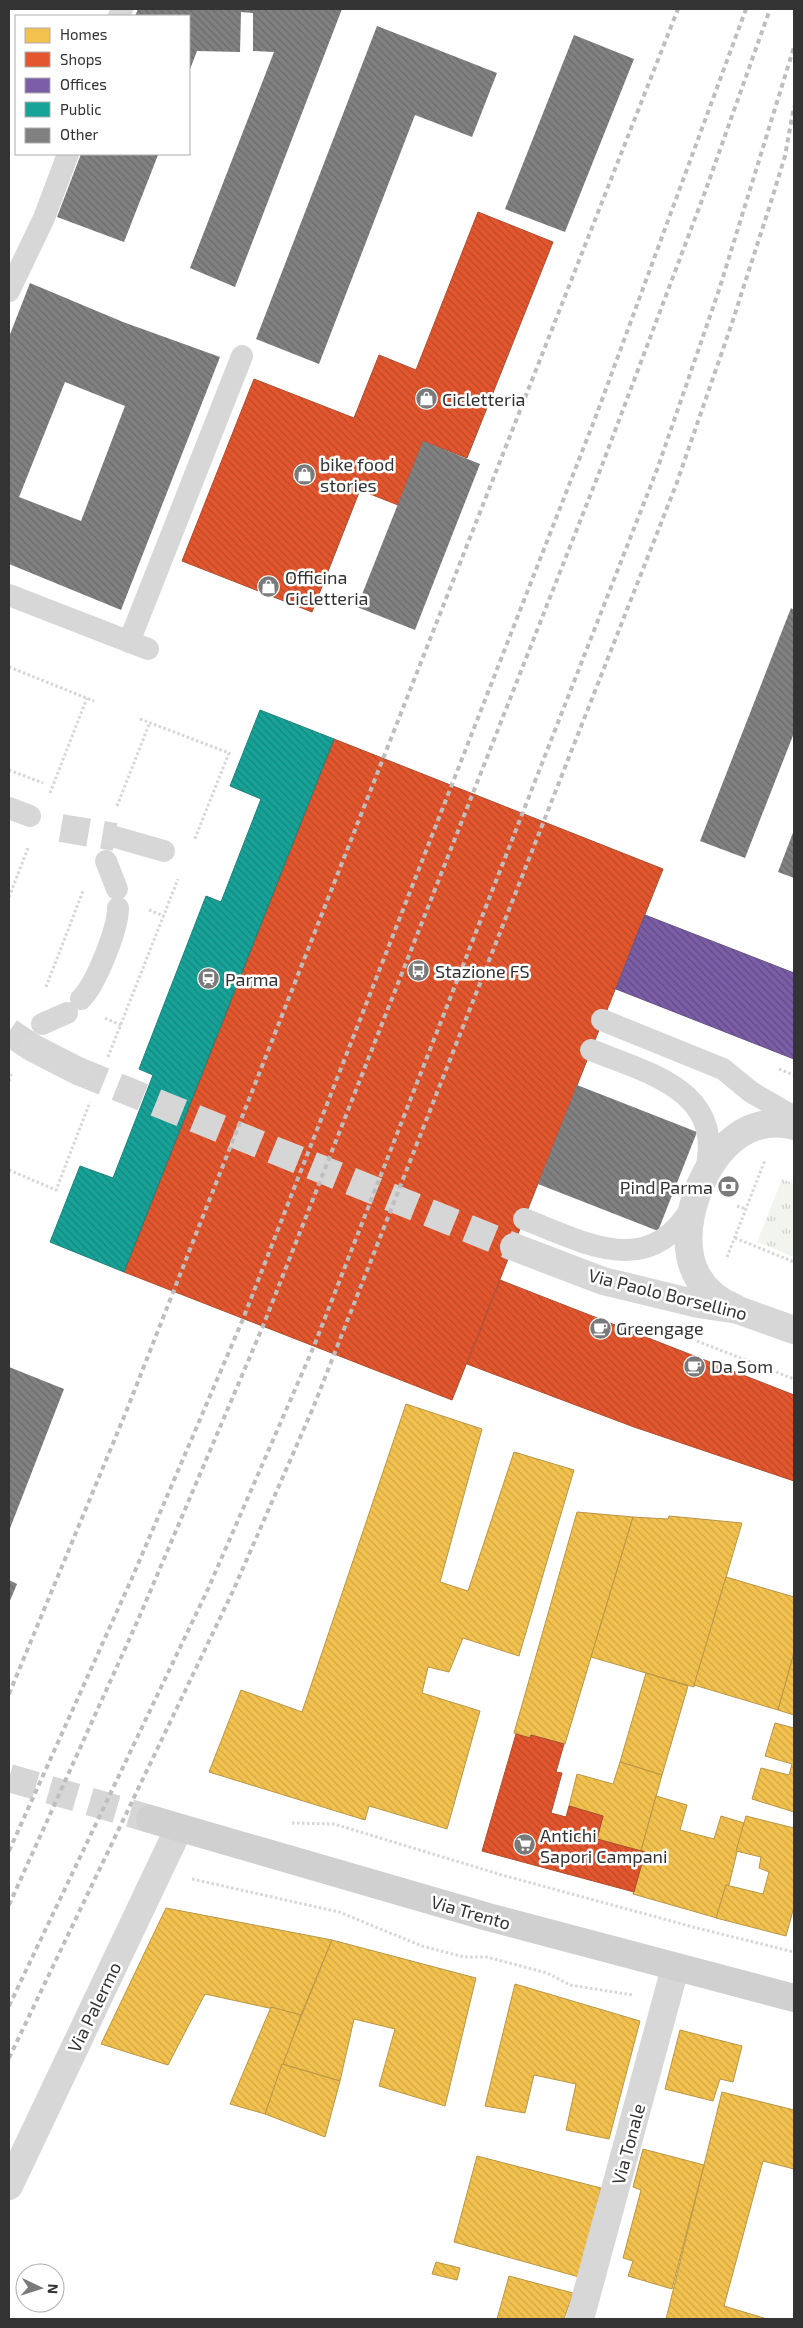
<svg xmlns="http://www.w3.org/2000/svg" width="803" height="2328" font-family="'Exo 2',sans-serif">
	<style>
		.grass { fill: url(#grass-tufts) }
		.homes { fill: url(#homes-back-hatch); stroke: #b99646 }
		.shops { fill: url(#shops-back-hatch); stroke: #af4c30 }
		.offices { fill: url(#offices-back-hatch); stroke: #655184 }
		.public { fill: url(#public-back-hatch); stroke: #1f817a }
		.building { fill: url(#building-back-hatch); fill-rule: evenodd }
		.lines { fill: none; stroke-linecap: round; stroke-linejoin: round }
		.minor-tunnel { stroke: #d6d6d6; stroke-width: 28; stroke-dasharray: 28 14; stroke-linecap: butt }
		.secondary-tunnel { stroke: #d6d6d6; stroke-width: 28; stroke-dasharray: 28 14; stroke-linecap: butt }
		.path { stroke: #d6d6d6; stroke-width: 3; stroke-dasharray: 2.5 2.5; stroke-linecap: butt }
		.service { stroke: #d7d7d7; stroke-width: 22 }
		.minor { stroke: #d7d7d7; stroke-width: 28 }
		.secondary { stroke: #d0d0d0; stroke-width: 28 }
		.rail { stroke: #bebebe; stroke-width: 4; stroke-dasharray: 5 4; stroke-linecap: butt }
		.labels { text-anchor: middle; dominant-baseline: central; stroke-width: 5; stroke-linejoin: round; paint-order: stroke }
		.poi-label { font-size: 18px; fill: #333; stroke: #fff; text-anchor: start }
		.street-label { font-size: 18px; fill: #333; stroke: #fff }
	</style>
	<defs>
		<pattern id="grass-tufts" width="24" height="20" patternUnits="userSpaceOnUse" patternTransform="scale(1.25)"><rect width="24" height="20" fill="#f1f5ed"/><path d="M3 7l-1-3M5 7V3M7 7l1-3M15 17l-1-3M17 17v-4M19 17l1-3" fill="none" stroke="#cfd2cc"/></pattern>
		<pattern id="homes-back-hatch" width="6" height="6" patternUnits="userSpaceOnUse" patternTransform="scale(1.25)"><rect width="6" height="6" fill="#f2c14e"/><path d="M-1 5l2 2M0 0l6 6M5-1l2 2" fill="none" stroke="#d0a645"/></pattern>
		<pattern id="shops-back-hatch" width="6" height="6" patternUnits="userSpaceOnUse" patternTransform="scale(1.25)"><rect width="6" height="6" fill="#e4572e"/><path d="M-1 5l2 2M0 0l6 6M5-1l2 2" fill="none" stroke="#b94928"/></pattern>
		<pattern id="offices-back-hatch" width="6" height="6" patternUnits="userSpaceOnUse" patternTransform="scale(1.25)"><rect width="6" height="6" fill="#7b5ea7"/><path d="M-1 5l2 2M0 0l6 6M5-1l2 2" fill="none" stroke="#604a81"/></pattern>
		<pattern id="public-back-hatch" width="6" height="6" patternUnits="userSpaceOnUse" patternTransform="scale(1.25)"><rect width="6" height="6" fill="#17a398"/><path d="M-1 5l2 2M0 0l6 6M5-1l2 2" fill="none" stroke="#15857d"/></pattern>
		<pattern id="building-back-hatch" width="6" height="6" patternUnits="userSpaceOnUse" patternTransform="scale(1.25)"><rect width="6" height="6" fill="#818181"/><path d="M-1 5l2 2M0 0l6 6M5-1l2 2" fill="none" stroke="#6a6a6a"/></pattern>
	</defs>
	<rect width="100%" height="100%" fill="#fff"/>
	<polygon class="grass" points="782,1179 794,1184 794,1257 757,1242"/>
	<g class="homes">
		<polygon points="406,1404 482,1429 440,1582 468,1591 514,1452 574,1470 519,1656 463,1638 449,1672 428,1667 422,1693 480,1711 447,1829 369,1806 365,1820 209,1772 241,1690 302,1712"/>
		<polygon points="577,1512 633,1517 565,1744 531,1735 530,1738 514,1733"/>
		<polygon points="669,1516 742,1523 694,1687 591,1657 633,1517 668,1519"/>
		<polygon points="726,1577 794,1597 794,1653 778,1710 694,1685"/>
		<polygon points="794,1653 794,1715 778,1710"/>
		<polygon points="646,1673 688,1686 662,1775 620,1762"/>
		<polygon points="775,1723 794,1728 794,1812 752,1799 761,1768 789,1775 792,1764 765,1756"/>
		<polygon points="620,1762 662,1775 641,1851 597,1839 603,1816 569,1806 577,1774 613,1784"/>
		<polygon points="656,1796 687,1805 680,1830 714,1839 721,1816 744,1823 729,1885 726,1885 717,1918 633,1894 645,1852 641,1851"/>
		<polygon points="746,1816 794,1828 794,1907 786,1936 716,1918 726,1885 763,1894 769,1872 759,1868 761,1857 736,1851"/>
		<polygon points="166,1908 332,1940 301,2015 205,1994 168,2065 101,2044"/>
		<polygon points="332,1940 476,1978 445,2106 379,2086 395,2029 354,2019 340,2081 282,2064"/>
		<polygon points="515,1984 640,2021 609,2139 566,2130 576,2084 534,2075 525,2113 485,2106"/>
		<polygon points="271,2007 301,2015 265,2114 230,2104"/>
		<polygon points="680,2030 742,2046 733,2082 720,2079 713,2101 665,2089"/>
		<polygon points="282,2064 340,2081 325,2137 265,2114"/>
		<polygon points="722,2092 794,2110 794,2169 763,2161 724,2306 767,2319 666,2319"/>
		<polygon points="643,2149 704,2165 672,2289 628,2276 633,2261 623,2258 641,2190 633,2187"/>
		<polygon points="477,2156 601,2188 579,2277 454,2242"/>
		<polygon points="436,2262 460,2268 457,2280 432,2274"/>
		<polygon points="509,2276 573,2293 564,2319 497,2319"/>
	</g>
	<g class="shops">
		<polygon points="478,212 553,242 467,458 423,441 398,505 360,490 312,612 182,561 254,379 354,418 379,355 416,370"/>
		<polygon points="334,739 663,869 452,1400 124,1272"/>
		<polygon points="500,1280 794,1395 794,1481 634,1427 467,1364"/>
		<polygon points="516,1734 530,1738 531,1735 564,1744 556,1772 562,1773 551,1813 566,1817 569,1806 603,1816 597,1839 645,1852 634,1892 482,1851"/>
	</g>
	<polygon class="offices" points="645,915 794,973 794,1059 616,989"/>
	<polygon class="public" points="260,710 334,739 124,1272 50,1242 80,1166 113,1178 153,1075 139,1069 206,896 221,902 261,799 230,786"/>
	<g class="building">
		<polygon points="138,9 342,9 235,287 190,268 274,52 253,51 253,13 241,12 240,52 197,51 189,72 189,16 135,16"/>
		<polygon points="377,26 497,73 472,137 415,115 319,364 256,339"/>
		<polygon points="574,35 634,59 565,232 505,209"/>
		<polygon points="81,154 158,155 124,242 57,217"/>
		<path d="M30,283L123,322L220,357L121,610L9,564V337ZM65,382L125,406L81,521L19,497Z"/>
		<polygon points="423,441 480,464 415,630 357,607"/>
		<polygon points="791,608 794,610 794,733 745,858 700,841"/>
		<polygon points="794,830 794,878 778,872"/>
		<polygon points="577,1085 697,1132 658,1231 538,1184"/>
		<polygon points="9,1367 64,1389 9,1531"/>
		<polygon points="9,1580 17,1584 9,1603"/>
	</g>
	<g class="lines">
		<g class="minor-tunnel">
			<polyline points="61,828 115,837"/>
			<polyline points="9,1032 33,1048"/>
			<polyline points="78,1071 514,1247"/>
		</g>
		<polyline class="secondary-tunnel" points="9,1778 150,1819"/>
		<g class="path">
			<polyline points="9,667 94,701"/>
			<polyline points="140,719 229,753 194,841"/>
			<polyline points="9,770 43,783"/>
			<polyline points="50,793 87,698"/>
			<polyline points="117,806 150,722"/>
			<polyline points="9,897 28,848"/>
			<polyline points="149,910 164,916"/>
			<polyline points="46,987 83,891"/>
			<polyline points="105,1018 121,1025"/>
			<polyline points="108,1057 178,879"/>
			<polyline points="779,1069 794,1075"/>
			<polyline points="9,1081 11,1074"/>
			<polyline points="9,1170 56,1190 90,1102"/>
			<polyline points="737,1206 746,1209"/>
			<polyline points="735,1238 794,1262"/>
			<polyline points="727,1257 765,1160"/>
			<polyline points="697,1341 794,1379"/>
			<polyline points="292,1823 334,1824 502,1875 693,1927 794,1952"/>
			<polyline points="192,1879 339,1912 422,1946 464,1957 487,1957 547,1973 570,1985 633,1995"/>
		</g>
		<g class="service">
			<polyline points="119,16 122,9"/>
			<polyline points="9,291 44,218 68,154"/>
			<polyline points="9,595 148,649"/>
			<polyline points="129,642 242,356"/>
			<polyline points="9,808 30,816"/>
			<polyline points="115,837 164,851"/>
			<polyline points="106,861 117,889"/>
			<path d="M81,999C96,984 118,929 118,908"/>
			<polyline points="602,1020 723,1069 751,1092 794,1117"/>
			<polyline points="42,1024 67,1013"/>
			<path d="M591,1050C651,1074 727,1091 705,1174"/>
			<path d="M524,1219C586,1243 650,1281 693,1205"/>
		</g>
		<g class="minor">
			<polyline points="33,1048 78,1071"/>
			<polyline points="514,1247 603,1281 698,1304 738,1310 794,1330"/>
			<path d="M735,1308C682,1286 681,1235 699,1188C715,1149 747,1114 794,1126"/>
			<polyline points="9,2186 179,1828"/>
			<polyline points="580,2319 675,1968"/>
		</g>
		<polyline class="secondary" points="150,1819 488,1917 794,1998"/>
		<g class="rail">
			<polyline points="9,1694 126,1412 678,9"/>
			<polyline points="9,1851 132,1578 243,1319 596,416 746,9"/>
			<polyline points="9,1905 138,1620 263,1326 601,468 705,192 770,9"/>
			<polyline points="9,2006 208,1589 314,1346 658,467 719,290 794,47"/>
			<polyline points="9,2058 233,1591 313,1408 676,485 731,326 770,205 785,156 794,106"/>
		</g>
	</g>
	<defs>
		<symbol id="shop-disc" viewBox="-11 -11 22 22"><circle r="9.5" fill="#7a7a7a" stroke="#fff"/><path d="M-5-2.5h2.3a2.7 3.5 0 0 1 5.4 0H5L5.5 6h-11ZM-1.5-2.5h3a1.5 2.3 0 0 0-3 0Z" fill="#fff"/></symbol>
		<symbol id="bus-disc" viewBox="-11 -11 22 22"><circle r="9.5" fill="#7a7a7a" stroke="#fff"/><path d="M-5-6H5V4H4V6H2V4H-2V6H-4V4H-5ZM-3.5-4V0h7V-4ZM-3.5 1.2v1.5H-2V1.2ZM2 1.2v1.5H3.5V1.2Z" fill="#fff"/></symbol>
		<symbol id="station-disc" viewBox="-11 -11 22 22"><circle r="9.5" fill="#7a7a7a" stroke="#fff"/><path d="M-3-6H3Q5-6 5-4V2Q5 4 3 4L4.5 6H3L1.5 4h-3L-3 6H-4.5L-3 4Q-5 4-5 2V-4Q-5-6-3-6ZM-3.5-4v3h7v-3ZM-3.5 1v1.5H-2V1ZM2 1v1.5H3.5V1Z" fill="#fff"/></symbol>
		<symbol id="bank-disc" viewBox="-11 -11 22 22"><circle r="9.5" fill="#7a7a7a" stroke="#fff"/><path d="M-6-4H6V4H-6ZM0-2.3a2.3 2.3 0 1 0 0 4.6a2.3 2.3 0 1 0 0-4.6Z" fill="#fff"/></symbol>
		<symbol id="cafe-disc" viewBox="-11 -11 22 22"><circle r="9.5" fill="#7a7a7a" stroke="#fff"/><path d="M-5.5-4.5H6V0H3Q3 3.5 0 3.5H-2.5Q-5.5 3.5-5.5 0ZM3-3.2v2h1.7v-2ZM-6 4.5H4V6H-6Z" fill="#fff"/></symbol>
		<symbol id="supermarket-disc" viewBox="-11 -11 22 22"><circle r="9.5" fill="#7a7a7a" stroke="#fff"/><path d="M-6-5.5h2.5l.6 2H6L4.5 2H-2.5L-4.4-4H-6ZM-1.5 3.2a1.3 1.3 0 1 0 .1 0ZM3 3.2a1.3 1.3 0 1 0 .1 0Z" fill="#fff"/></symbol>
	</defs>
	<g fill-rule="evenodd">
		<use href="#shop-disc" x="414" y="386" width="25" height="25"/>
		<use href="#shop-disc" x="292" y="462" width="25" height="25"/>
		<use href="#shop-disc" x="256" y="574" width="25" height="25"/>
		<use href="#bus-disc" x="406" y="958" width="25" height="25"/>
		<use href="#station-disc" x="196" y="966" width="25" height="25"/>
		<use href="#bank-disc" x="716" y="1174" width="25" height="25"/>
		<use href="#cafe-disc" x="588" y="1316" width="25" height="25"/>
		<use href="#cafe-disc" x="682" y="1354" width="25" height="25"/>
		<use href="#supermarket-disc" x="512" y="1832" width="25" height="25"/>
	</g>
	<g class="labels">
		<g class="poi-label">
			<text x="442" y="399">Cicletteria</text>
			<text x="320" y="464">bike food<tspan x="320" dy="21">stories</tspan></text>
			<text x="285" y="577">Officina<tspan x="285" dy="21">Cicletteria</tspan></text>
			<text x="435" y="971">Stazione FS</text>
			<text x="225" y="979">Parma</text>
			<text x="713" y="1187" text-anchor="end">Pind Parma</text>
			<text x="616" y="1328">Greengage</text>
			<text x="711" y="1366">Da Som</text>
			<text x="540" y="1835">Antichi<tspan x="540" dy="21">Sapori Campani</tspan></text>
		</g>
		<g class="street-label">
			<text transform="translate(668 1294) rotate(14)">Via Paolo Borsellino</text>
			<text transform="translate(471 1912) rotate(16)">Via Trento</text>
			<text transform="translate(94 2007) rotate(-64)">Via Palermo</text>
			<text transform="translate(628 2144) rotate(-75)">Via Tonale</text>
		</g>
	</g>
	<rect width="803" height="2328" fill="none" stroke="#333333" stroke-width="20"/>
	<rect x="15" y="15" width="175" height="140" fill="#ffffff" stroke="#adadad"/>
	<rect x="25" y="28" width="25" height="15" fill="#f2c14e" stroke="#adadad"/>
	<text x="60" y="40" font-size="15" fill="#333333">Homes</text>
	<rect x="25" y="52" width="25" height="15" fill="#e4572e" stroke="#adadad"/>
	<text x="60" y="65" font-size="15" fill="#333333">Shops</text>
	<rect x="25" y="78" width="25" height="15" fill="#7b5ea7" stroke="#adadad"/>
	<text x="60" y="90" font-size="15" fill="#333333">Offices</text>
	<rect x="25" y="102" width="25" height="15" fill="#17a398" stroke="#adadad"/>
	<text x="60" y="115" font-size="15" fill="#333333">Public</text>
	<rect x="25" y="128" width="25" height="15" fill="#818181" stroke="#adadad"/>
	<text x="60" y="140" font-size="15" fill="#333333">Other</text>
	<g transform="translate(40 2288) rotate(94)"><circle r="24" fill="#ffffff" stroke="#adadad"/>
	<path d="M0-4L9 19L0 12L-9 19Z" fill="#7a7a7a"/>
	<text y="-8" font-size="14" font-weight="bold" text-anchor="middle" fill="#333333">N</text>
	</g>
</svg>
